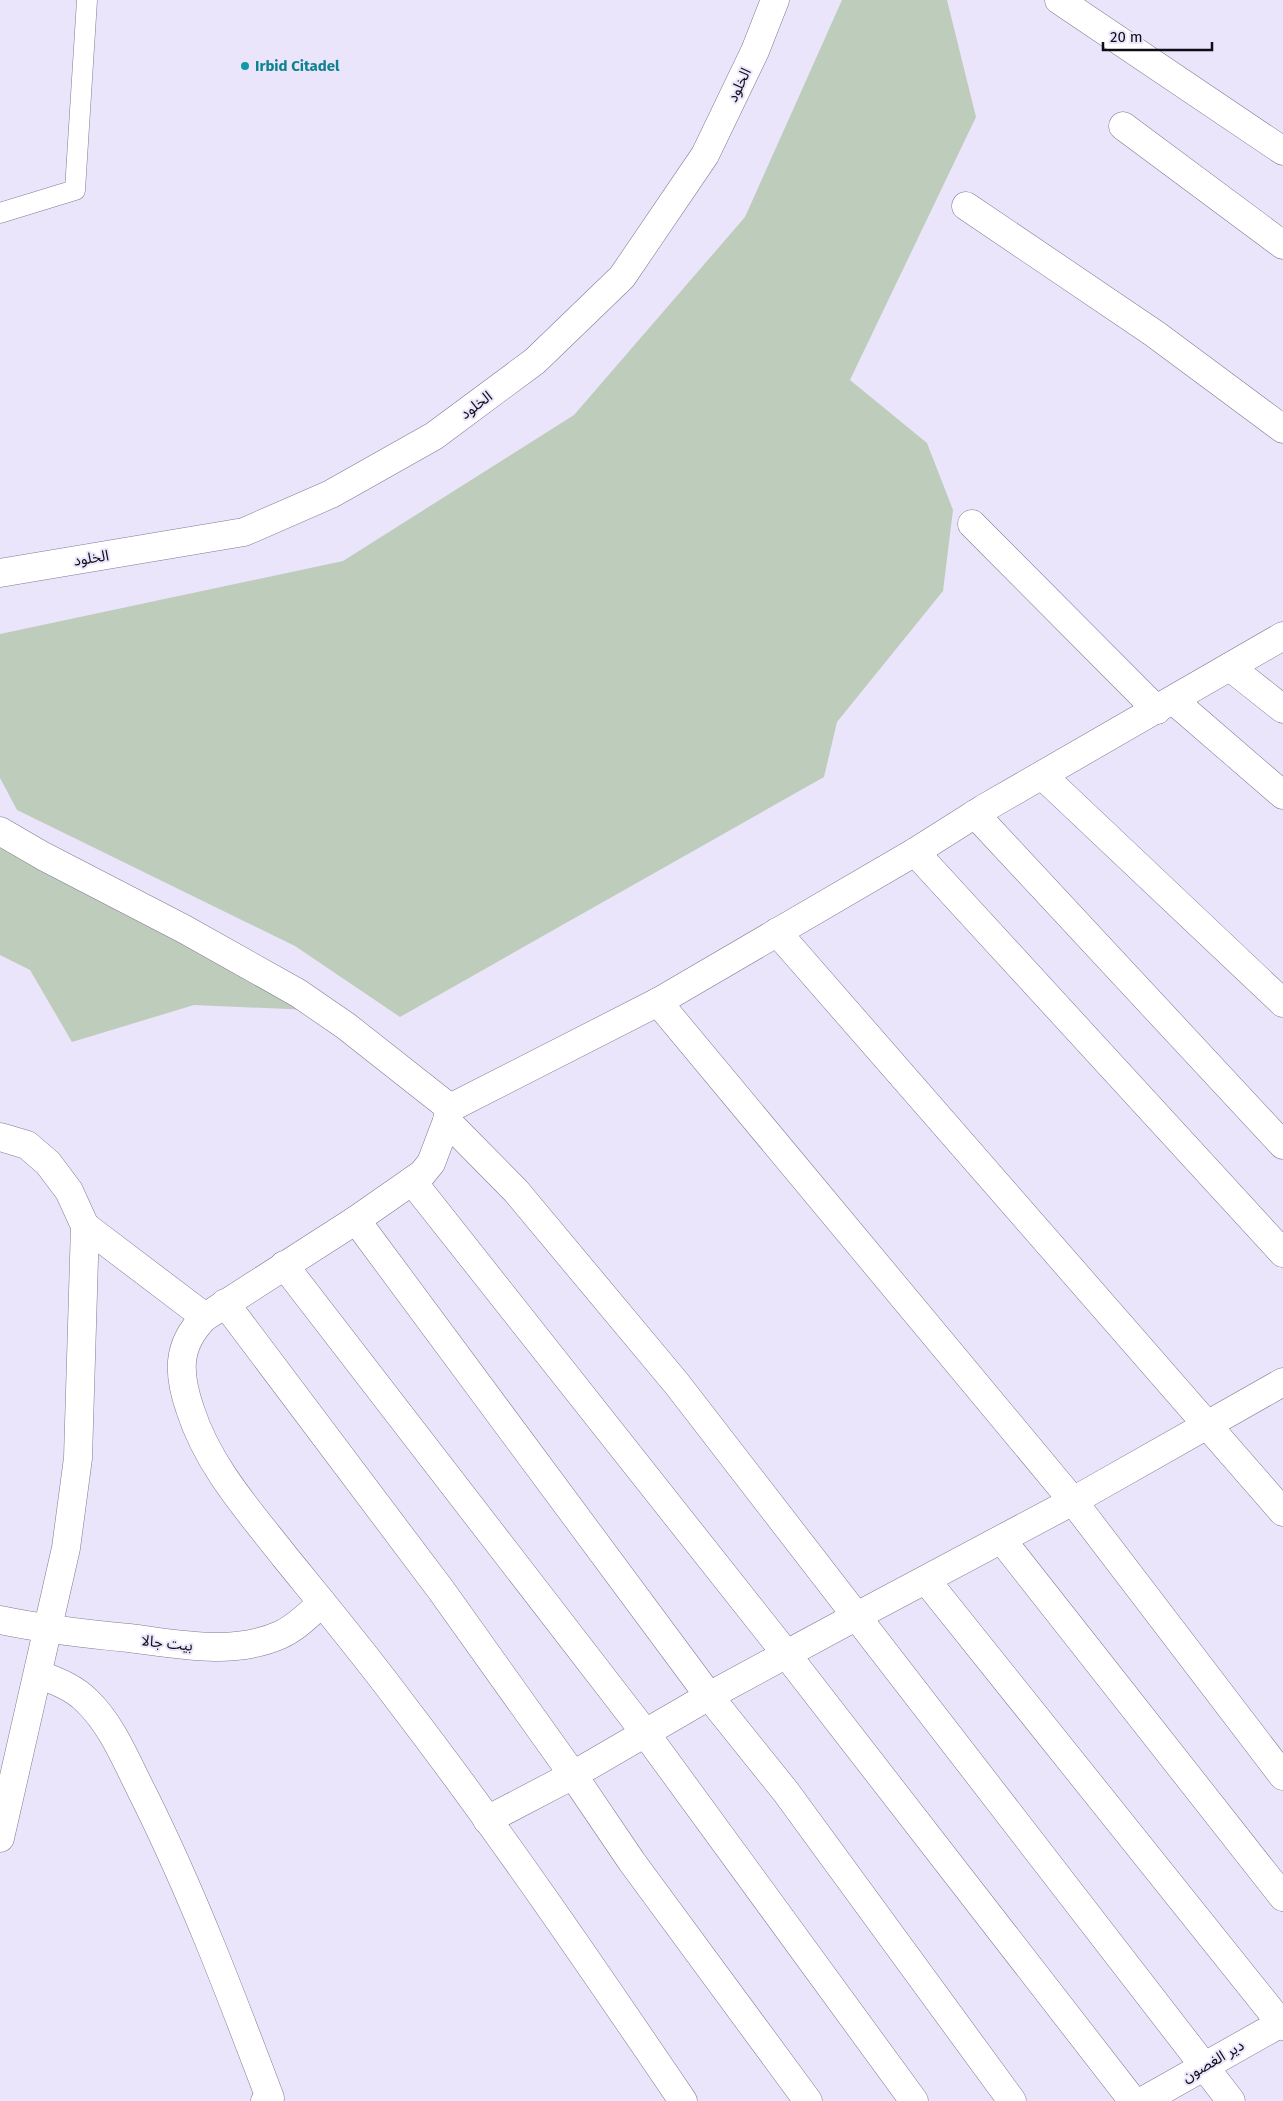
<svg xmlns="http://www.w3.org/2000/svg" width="1283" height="2101" font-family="'Fira Sans','Noto Sans Arabic',sans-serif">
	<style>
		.green { fill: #becdbb }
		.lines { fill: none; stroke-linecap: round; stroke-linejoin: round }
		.lane-casing { stroke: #807a92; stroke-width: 21 }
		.street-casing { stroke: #807a92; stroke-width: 29 }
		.secondary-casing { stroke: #807a92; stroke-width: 29 }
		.lane { stroke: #fff; stroke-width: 20 }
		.street { stroke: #fff; stroke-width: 28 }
		.secondary { stroke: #fff; stroke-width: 28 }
		.culture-dot { fill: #0f9aa8; stroke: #eae5fb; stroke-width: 2 }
		.labels { text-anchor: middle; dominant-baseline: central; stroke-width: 4; stroke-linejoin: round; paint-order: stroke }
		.culture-label { font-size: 15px; font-weight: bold; fill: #0d838f; stroke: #eae5fb; text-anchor: start }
		.street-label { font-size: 15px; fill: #0f0c15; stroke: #eae5fb }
	</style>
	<rect width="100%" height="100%" fill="#eae5fb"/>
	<g class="green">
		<polygon points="842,0 947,0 976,117 850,380 927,443 953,510 943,591 837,722 824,777 400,1017 295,946 17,810 0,778 0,634 343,561 574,415 745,217"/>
		<polygon points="0,830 311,1010 194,1005 72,1042 30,970 0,955"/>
	</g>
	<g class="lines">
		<defs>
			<polyline id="lane" points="0,213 75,190 87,0"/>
			<g id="street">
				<polyline points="1059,0 1283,151"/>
				<polyline points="1123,126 1283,245"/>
				<polyline points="966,206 1155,334 1283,429"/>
				<polyline points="972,524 1157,710"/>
				<polyline points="1230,667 1283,709"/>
				<polyline points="1173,700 1283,795"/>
				<polyline points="1043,776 1283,1003"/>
				<polyline points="975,814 1283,1145"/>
				<polyline points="0,831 43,856 184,929 298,993 346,1026 450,1108"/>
				<polyline points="915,852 1283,1253"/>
				<polyline points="777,932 1283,1512"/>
				<polyline points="658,1002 1073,1501 1283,1776"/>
				<polyline points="447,1121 516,1191 677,1384 1231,2101"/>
				<polyline points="0,1137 27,1145 48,1163 69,1191 85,1226 78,1458 66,1548 0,1838"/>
				<polyline points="412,1181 787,1655 1133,2101"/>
				<polyline points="356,1220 709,1696 786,1792 1012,2101"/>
				<polyline points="85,1226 205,1317"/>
				<polyline points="284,1265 646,1734 914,2101"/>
				<polyline points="225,1303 441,1590 573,1775 632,1862 808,2101"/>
				<polyline points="1002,1540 1283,1897"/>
				<polyline points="926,1580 1283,2026"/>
				<path d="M0,1620C43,1629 85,1634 129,1638C177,1644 233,1656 280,1635C296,1628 309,1614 322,1603"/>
				<path d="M38,1674C56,1681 73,1687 87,1701C113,1726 127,1763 143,1794C192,1892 231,1995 270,2098L265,2101"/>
				<polyline points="487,1820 573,1775 709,1696 857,1616 1073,1501 1283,1382"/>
				<path d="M683,2101C592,1967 500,1832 401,1703C364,1653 324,1605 285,1557C249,1511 208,1466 190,1409C178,1374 176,1345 205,1317L356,1220L422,1174L431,1163L447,1121L450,1108L658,1002L915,852L983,809L1283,636"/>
				<polyline points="1143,2101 1283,2022"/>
			</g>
			<polyline id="secondary" points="0,573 244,532 331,494 434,436 535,361 622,277 705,155 755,51 775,0"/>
		</defs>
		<use href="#lane" class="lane-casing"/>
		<use href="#street" class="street-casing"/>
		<use href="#secondary" class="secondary-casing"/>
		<use href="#lane" class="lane"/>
		<use href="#street" class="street"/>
		<use href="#secondary" class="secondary"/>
	</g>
	<circle class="culture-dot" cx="245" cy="66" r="5"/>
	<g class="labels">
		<g class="culture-label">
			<text x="255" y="66">Irbid Citadel</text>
		</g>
		<g class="street-label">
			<text transform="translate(739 85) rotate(-64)">الخلود</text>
			<text transform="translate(476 405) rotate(-37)">الخلود</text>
			<text transform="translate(91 558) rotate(-9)">الخلود</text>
			<text transform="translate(167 1643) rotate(6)">بيت جالا</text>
			<text transform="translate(1213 2061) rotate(-30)">دير الغصون</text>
		</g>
	</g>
	<path d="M1103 42v8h109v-8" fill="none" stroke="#0f0c15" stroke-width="2.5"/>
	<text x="1110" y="42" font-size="15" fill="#0f0c15" stroke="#eae5fb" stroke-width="4" paint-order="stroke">20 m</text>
</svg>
